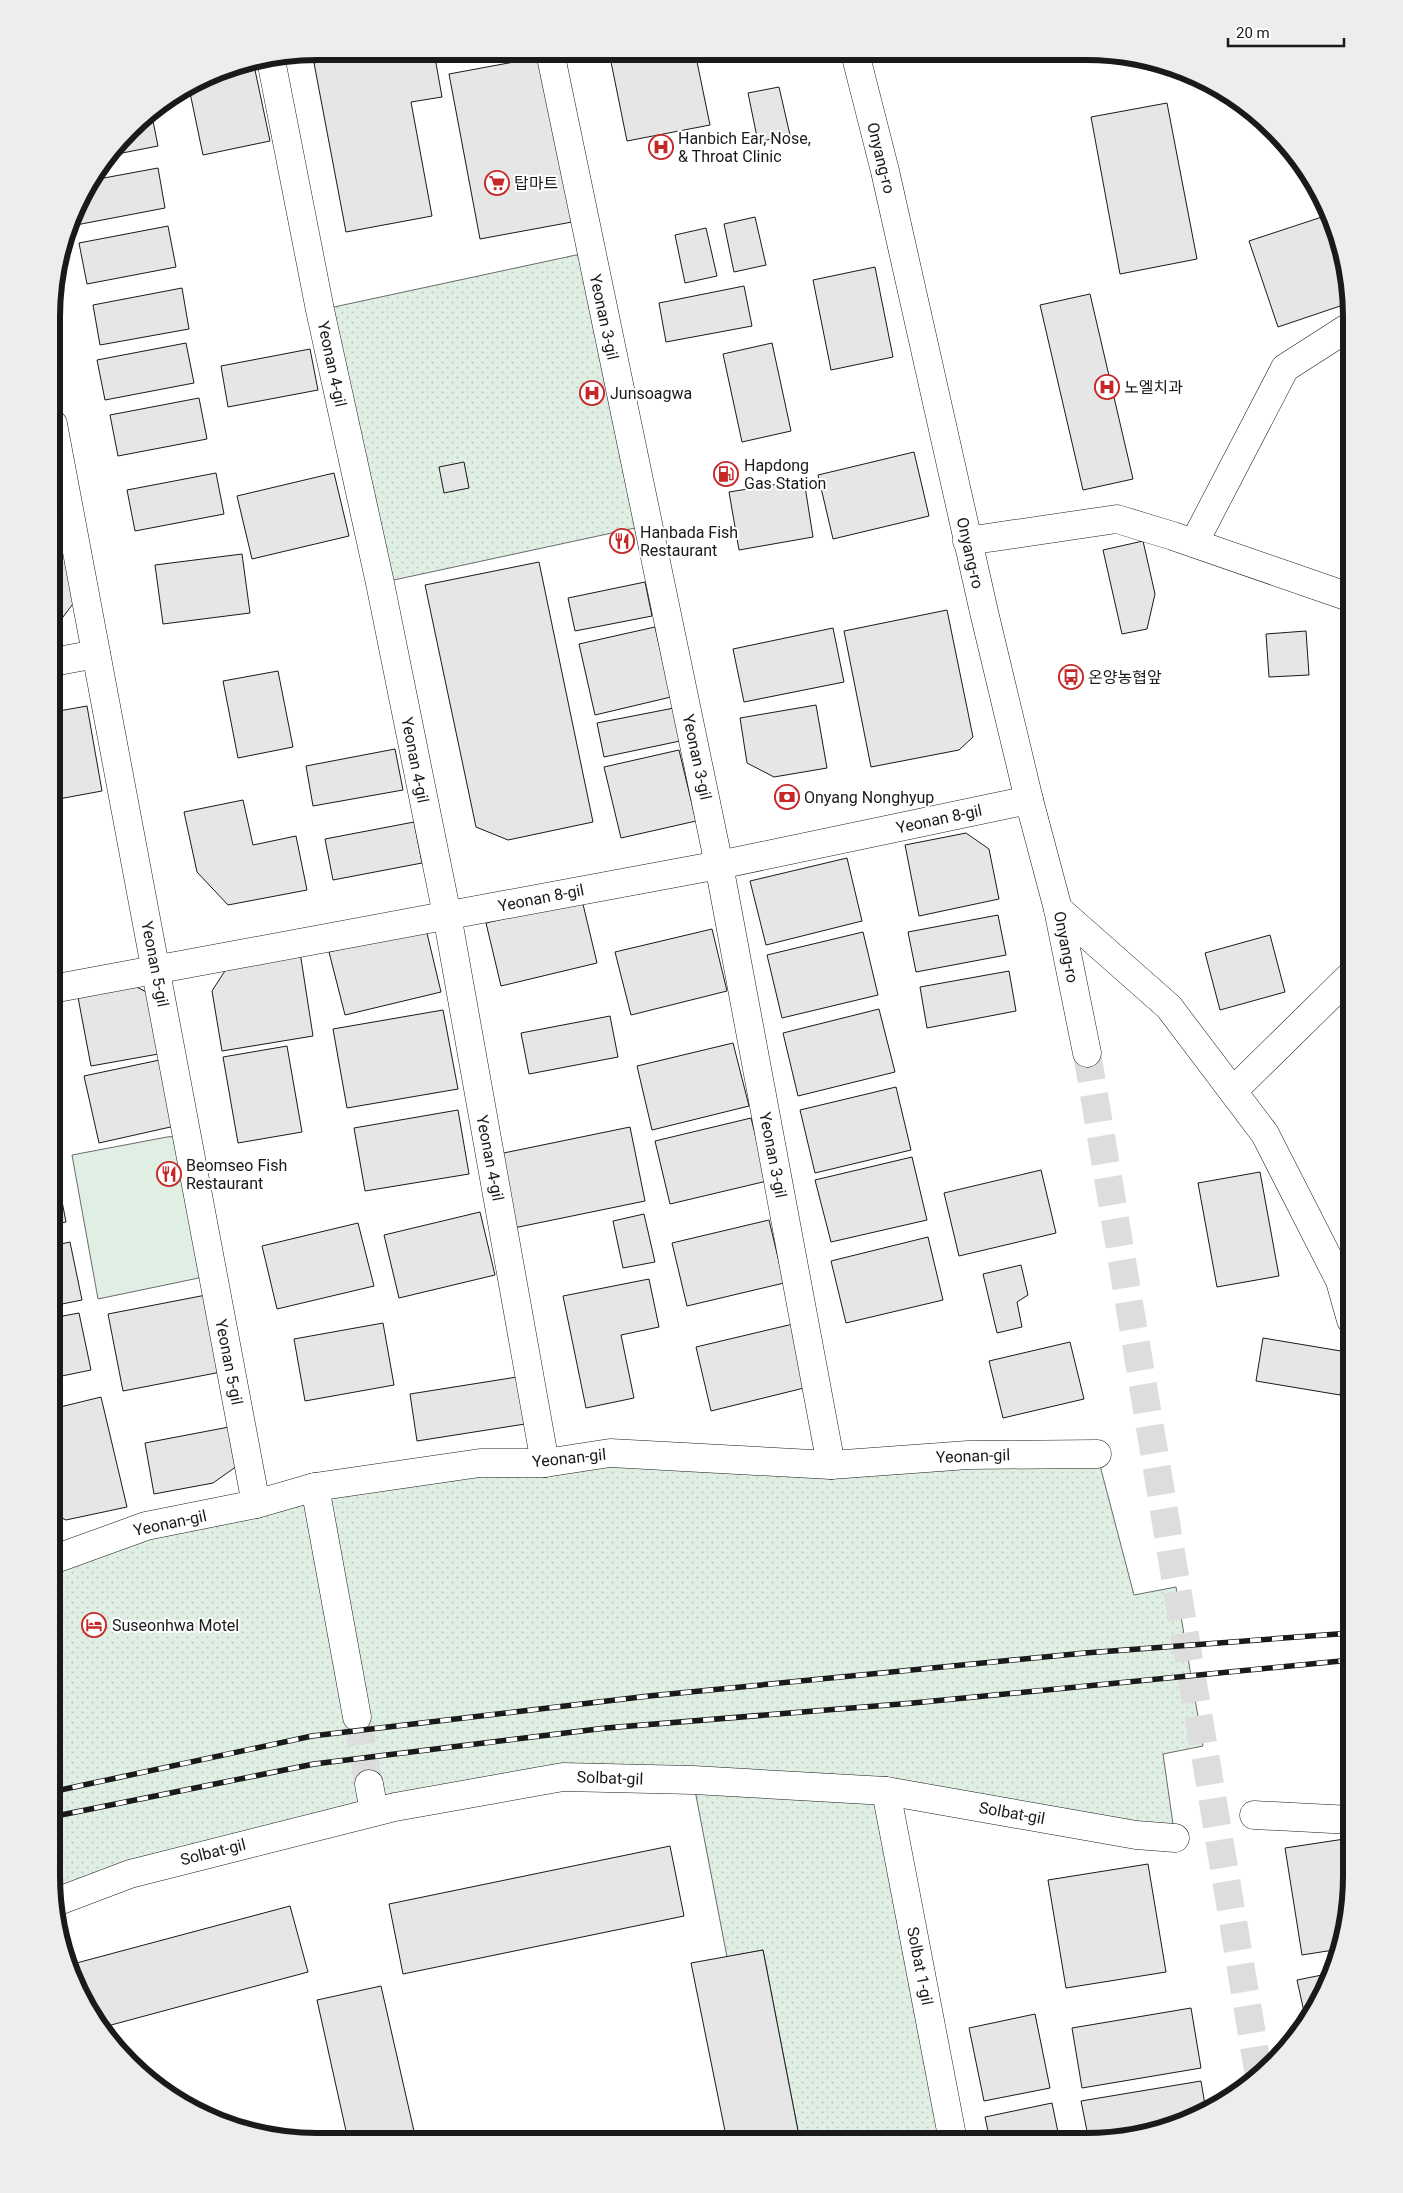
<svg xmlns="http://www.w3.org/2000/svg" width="1403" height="2193" font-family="Roboto,'Noto Sans KR',sans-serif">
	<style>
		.grass { fill: #e0efe3; stroke: #6a6a6a }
		.park { fill: url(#park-dots); stroke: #6a6a6a }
		.building { fill: #e6e6e6; stroke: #1a1a1a }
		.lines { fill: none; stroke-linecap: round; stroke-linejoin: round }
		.minor-tunnel { stroke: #ddd; stroke-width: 28; stroke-dasharray: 28 14; stroke-linecap: butt }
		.major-tunnel { stroke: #ddd; stroke-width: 28; stroke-dasharray: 28 14; stroke-linecap: butt }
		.minor-casing { stroke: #1a1a1a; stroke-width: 29 }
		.major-casing { stroke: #1a1a1a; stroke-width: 29 }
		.minor { stroke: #fff; stroke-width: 28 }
		.major { stroke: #fff; stroke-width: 28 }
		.rail-casing { stroke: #1a1a1a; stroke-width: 5.5 }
		.rail { stroke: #fff; stroke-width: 4; stroke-dasharray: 11; stroke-linecap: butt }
		.labels { text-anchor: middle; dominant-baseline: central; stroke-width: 4; stroke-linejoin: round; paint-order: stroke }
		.poi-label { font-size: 16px; fill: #1a1a1a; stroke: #fff; text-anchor: start }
		.street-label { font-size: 16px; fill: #1a1a1a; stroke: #fff }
		.rim { fill: none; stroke: #1a1a1a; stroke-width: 6 }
	</style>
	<defs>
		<pattern id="park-dots" width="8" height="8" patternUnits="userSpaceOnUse" patternTransform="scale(1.25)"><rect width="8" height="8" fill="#e0efe3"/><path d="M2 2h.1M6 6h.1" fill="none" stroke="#c0ccc2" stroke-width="1.8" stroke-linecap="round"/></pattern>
	</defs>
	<rect width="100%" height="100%" fill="#fff"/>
	<polygon class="grass" points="187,1135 213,1275 98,1299 72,1155 167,1137"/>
	<g class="park">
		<polygon points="590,252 649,525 380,583 320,310"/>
		<polygon points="1097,1454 1134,1595 1176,1587 1203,1746 1163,1754 1175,1838 887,1791 953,2141 800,2141 763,1950 727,1957 693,1780 563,1777 56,1902 51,1876 52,1560 146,1526 545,1463"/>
	</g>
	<g class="building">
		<polygon points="375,51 434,52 442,97 411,102 432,216 346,232 314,63"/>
		<polygon points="609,52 695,52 710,125 627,141"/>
		<polygon points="541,57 572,222 480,239 449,74"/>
		<polygon points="255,70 270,141 203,155 189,88 199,81"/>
		<polygon points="779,87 790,135 758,142 748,93"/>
		<polygon points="1167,103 1197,259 1120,274 1091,117"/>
		<polygon points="151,111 158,146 112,155 141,117"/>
		<polygon points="158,168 165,208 76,225 74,214 79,199 93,180"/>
		<polygon points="1331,214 1349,303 1278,327 1249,241"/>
		<polygon points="755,217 766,265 734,272 724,224"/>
		<polygon points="168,226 176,267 87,284 79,243"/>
		<polygon points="706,228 717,276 685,283 675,235"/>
		<polygon points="875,267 893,357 831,370 813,280"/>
		<polygon points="744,286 752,326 666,342 659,303"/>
		<polygon points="182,288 189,329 100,345 93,305"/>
		<polygon points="1090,294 1133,479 1083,490 1040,305"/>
		<polygon points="186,343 194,383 105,400 97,360"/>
		<polygon points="772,343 791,431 742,442 723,354"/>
		<polygon points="310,349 318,390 228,407 221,366"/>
		<polygon points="199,398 207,439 118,456 110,415"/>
		<polygon points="914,452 929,516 833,539 818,475"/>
		<polygon points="464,462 469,488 444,493 439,467"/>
		<polygon points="216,473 224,514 135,531 127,490"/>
		<polygon points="334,473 349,536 252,559 237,496"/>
		<polygon points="804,480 813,537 739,550 729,492"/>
		<polygon points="53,486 62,528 53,530"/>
		<polygon points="61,539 75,601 57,625 53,626 53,541"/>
		<polygon points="1143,541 1155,594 1147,629 1122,634 1103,550"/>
		<polygon points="242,554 250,613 163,624 155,565"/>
		<polygon points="539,562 593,822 508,840 476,827 425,585"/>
		<polygon points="645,582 652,616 575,631 568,598"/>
		<polygon points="947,610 973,737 959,750 871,767 844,631"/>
		<polygon points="655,627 671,697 595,715 579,644"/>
		<polygon points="833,628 844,682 744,702 733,649"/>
		<polygon points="1306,631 1309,675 1269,677 1266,634"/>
		<polygon points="1352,660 1352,702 1349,703 1344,661"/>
		<polygon points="278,671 293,747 238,758 223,681"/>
		<polygon points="816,705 827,768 774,777 747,763 740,718"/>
		<polygon points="87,706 102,791 53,800 53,712"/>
		<polygon points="674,708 680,741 604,757 597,723"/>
		<polygon points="395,749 403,790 313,806 306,766"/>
		<polygon points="679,750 696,821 621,838 604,767"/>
		<polygon points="243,800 253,845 296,836 307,890 228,905 197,872 184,812"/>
		<polygon points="414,822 422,863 333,880 325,839"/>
		<polygon points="966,833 989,849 999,899 919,916 905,845"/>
		<polygon points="847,858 862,921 766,945 750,881"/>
		<polygon points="582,900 597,963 501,986 486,923"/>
		<polygon points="998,915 1006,955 916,972 908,932"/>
		<polygon points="426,929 441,992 345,1015 329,952"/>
		<polygon points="712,929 727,991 631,1015 615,952"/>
		<polygon points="863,932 878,995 782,1018 767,955"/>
		<polygon points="1270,935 1285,992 1220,1010 1205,953"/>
		<polygon points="300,952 313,1036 222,1051 212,991 230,963"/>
		<polygon points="1009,971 1016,1011 927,1028 920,987"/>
		<polygon points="127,982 156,997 164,1053 91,1066 77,992"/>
		<polygon points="879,1009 895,1072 798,1096 783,1033"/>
		<polygon points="443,1010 458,1089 347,1108 333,1029"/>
		<polygon points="610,1016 618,1057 529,1074 521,1033"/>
		<polygon points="733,1043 749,1106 652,1130 637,1066"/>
		<polygon points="287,1046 302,1132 238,1143 223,1057"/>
		<polygon points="169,1058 184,1124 99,1143 84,1076"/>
		<polygon points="896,1087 911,1150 815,1173 800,1110"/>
		<polygon points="458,1110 469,1174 365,1191 354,1128"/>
		<polygon points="751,1118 767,1181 670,1204 655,1141"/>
		<polygon points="630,1127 645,1201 504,1230 489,1156"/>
		<polygon points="912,1157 927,1220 831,1242 815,1180"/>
		<polygon points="52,1165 55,1165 66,1222 52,1225"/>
		<polygon points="1041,1170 1056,1233 959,1256 944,1193"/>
		<polygon points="1260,1172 1279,1276 1217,1287 1198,1183"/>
		<polygon points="480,1212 495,1275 399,1298 384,1235"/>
		<polygon points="644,1214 655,1262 623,1268 613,1221"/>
		<polygon points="769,1220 784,1283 687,1306 672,1243"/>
		<polygon points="358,1223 374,1286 277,1309 262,1246"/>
		<polygon points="928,1237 943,1300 846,1323 831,1261"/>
		<polygon points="70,1242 82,1300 52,1306 52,1246"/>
		<polygon points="1021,1265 1028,1295 1017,1302 1022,1327 997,1333 983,1274"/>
		<polygon points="649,1279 659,1327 621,1335 634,1398 586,1408 563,1296"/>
		<polygon points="206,1295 221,1372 123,1391 108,1314"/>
		<polygon points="79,1313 91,1370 52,1378 52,1318"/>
		<polygon points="383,1323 394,1385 305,1401 294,1339"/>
		<polygon points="793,1324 808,1387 711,1411 696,1347"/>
		<polygon points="1263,1338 1347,1352 1340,1395 1256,1381"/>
		<polygon points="1070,1342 1084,1399 1003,1418 989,1361"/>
		<polygon points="517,1377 525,1424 417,1441 410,1394"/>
		<polygon points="101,1397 127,1507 66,1520 52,1513 52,1409"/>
		<polygon points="229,1427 237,1466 213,1483 154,1494 145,1443"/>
		<polygon points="1351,1838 1351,1894 1340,1949 1302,1955 1285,1848"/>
		<polygon points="670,1846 684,1916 403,1974 389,1904"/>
		<polygon points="1148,1864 1166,1972 1066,1988 1048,1880"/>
		<polygon points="290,1906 308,1972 100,2028 72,1978 69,1965"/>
		<polygon points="763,1950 800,2141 727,2141 691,1963"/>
		<polygon points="1332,1973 1306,2021 1297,1980"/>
		<polygon points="381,1986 416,2140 348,2140 317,2000"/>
		<polygon points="1191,2008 1201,2068 1082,2088 1072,2028"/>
		<polygon points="1035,2014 1050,2088 984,2101 969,2028"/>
		<polygon points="1201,2081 1206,2111 1188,2121 1089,2141 1081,2101"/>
		<polygon points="1052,2103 1060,2142 990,2141 985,2117"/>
	</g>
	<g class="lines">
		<polyline class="minor-tunnel" points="357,1717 369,1784"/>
		<polyline class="major-tunnel" points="1087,1053 1259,2076"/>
		<defs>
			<g id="minor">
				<polyline points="550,52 719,865 831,1465"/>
				<polyline points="271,60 320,310 380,583 447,915 545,1463"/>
				<polyline points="53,424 256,1504"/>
				<polyline points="967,541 1117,519 1173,536 1352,598"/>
				<polyline points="1194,543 1285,368 1352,325"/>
				<polyline points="53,662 96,654"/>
				<polyline points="1058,909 1169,1007 1265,1134 1340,1281 1351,1320"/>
				<polyline points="52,989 719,865 1029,800"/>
				<polyline points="1233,1091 1352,974"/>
				<polyline points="315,1487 357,1717"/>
				<polyline points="52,1560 146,1526 256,1504 315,1487 480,1463 545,1463 610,1453 831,1465 968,1455 1097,1454"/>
				<polyline points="369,1784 374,1812"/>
				<polyline points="886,1791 953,2141"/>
				<polyline points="1254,1815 1351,1820"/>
				<polyline points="56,1902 130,1874 395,1807 563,1777 693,1780 886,1791 1136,1835 1175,1838"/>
			</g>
			<polyline id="major" points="855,53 885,171 984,612 1029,800 1058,909 1087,1053"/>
		</defs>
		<use href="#minor" class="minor-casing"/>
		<use href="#major" class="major-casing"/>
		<use href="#minor" class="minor"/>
		<use href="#major" class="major"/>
		<defs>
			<g id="rail">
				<polyline points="51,1792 312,1736 649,1696 1085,1653 1351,1633"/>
				<polyline points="51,1817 314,1764 606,1728 913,1703 1351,1660"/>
			</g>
		</defs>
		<use href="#rail" class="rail-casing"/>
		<use href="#rail" class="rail"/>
	</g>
	<defs>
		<symbol id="hospital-ring" viewBox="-11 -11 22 22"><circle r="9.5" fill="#fff" stroke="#c62828" stroke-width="1.5"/><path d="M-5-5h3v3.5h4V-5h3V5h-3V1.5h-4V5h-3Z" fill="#c62828"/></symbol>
		<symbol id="supermarket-ring" viewBox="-11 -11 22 22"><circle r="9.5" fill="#fff" stroke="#c62828" stroke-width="1.5"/><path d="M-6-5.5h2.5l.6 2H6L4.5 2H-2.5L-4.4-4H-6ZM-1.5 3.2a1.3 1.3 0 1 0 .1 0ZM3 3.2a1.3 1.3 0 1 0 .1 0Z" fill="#c62828"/></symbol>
		<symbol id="fuel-ring" viewBox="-11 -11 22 22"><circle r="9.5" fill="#fff" stroke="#c62828" stroke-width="1.5"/><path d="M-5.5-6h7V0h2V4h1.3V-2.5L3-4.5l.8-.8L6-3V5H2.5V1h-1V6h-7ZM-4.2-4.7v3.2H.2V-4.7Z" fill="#c62828"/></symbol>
		<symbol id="restaurant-ring" viewBox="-11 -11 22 22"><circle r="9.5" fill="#fff" stroke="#c62828" stroke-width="1.5"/><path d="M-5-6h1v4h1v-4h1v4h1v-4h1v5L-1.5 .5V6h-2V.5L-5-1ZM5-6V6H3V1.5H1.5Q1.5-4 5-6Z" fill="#c62828"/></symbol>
		<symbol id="bus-ring" viewBox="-11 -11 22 22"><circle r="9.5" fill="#fff" stroke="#c62828" stroke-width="1.5"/><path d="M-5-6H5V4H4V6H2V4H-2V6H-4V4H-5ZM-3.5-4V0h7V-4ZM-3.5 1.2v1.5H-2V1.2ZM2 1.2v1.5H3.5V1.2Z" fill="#c62828"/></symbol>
		<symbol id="bank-ring" viewBox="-11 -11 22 22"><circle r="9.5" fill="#fff" stroke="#c62828" stroke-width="1.5"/><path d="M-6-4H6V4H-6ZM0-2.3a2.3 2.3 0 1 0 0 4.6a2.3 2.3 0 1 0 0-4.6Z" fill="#c62828"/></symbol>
		<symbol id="hotel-ring" viewBox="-11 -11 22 22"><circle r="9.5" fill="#fff" stroke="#c62828" stroke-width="1.5"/><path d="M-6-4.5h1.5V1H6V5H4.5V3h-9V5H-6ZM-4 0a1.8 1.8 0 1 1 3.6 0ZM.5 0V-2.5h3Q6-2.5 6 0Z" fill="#c62828"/></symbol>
	</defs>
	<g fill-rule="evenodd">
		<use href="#hospital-ring" x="647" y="133" width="28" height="28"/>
		<use href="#supermarket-ring" x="483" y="169" width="28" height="28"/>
		<use href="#hospital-ring" x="1093" y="373" width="28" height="28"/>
		<use href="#hospital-ring" x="578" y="379" width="28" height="28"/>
		<use href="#fuel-ring" x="712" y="460" width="28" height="28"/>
		<use href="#restaurant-ring" x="608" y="527" width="28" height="28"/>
		<use href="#bus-ring" x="1057" y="663" width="28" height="28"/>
		<use href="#bank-ring" x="773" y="783" width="28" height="28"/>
		<use href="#restaurant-ring" x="155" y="1160" width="28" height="28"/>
		<use href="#hotel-ring" x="80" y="1611" width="28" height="28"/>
	</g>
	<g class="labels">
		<g class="poi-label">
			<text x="678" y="138">Hanbich Ear, Nose,<tspan x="678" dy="18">&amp; Throat Clinic</tspan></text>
			<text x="514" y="183">탑마트</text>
			<text x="1124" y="387">노엘치과</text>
			<text x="610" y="393">Junsoagwa</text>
			<text x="744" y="465">Hapdong<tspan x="744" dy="18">Gas Station</tspan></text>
			<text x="640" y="532">Hanbada Fish<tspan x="640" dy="18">Restaurant</tspan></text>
			<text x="1088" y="677">온양농협앞</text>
			<text x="804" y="797">Onyang Nonghyup</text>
			<text x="186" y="1165">Beomseo Fish<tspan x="186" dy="18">Restaurant</tspan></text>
			<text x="112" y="1625">Suseonhwa Motel</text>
		</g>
		<g class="street-label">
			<text transform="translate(881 158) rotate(76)">Onyang-ro</text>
			<text transform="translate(604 317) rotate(78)">Yeonan 3-gil</text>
			<text transform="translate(332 364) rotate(78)">Yeonan 4-gil</text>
			<text transform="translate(970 553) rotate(77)">Onyang-ro</text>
			<text transform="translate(697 757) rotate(78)">Yeonan 3-gil</text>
			<text transform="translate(415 760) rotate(79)">Yeonan 4-gil</text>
			<text transform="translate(939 819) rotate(-12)">Yeonan 8-gil</text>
			<text transform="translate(541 898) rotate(-11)">Yeonan 8-gil</text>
			<text transform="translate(1066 947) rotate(79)">Onyang-ro</text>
			<text transform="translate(155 964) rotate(79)">Yeonan 5-gil</text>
			<text transform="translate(773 1155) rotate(79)">Yeonan 3-gil</text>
			<text transform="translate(490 1158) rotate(79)">Yeonan 4-gil</text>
			<text transform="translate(229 1362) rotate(79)">Yeonan 5-gil</text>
			<text transform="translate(973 1456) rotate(-2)">Yeonan-gil</text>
			<text transform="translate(569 1458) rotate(-6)">Yeonan-gil</text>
			<text transform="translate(170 1523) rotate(-12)">Yeonan-gil</text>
			<text transform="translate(610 1778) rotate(2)">Solbat-gil</text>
			<text transform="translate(1012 1813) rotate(10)">Solbat-gil</text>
			<text transform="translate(213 1852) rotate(-14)">Solbat-gil</text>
			<text transform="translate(920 1966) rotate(79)">Solbat 1-gil</text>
		</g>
	</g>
	<path d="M0 0H1403V2193H0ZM317 60H1086A257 257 0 0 1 1343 317V1876A257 257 0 0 1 1086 2133H317A257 257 0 0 1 60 1876V317A257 257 0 0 1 317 60Z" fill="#ededed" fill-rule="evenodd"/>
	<path class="rim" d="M317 60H1086A257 257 0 0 1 1343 317V1876A257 257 0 0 1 1086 2133H317A257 257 0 0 1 60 1876V317A257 257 0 0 1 317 60Z"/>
	<path d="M1228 38v8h116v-8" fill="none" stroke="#1a1a1a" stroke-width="2.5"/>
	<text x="1236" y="38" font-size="15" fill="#1a1a1a" stroke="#ffffff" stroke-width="4" paint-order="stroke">20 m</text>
</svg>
